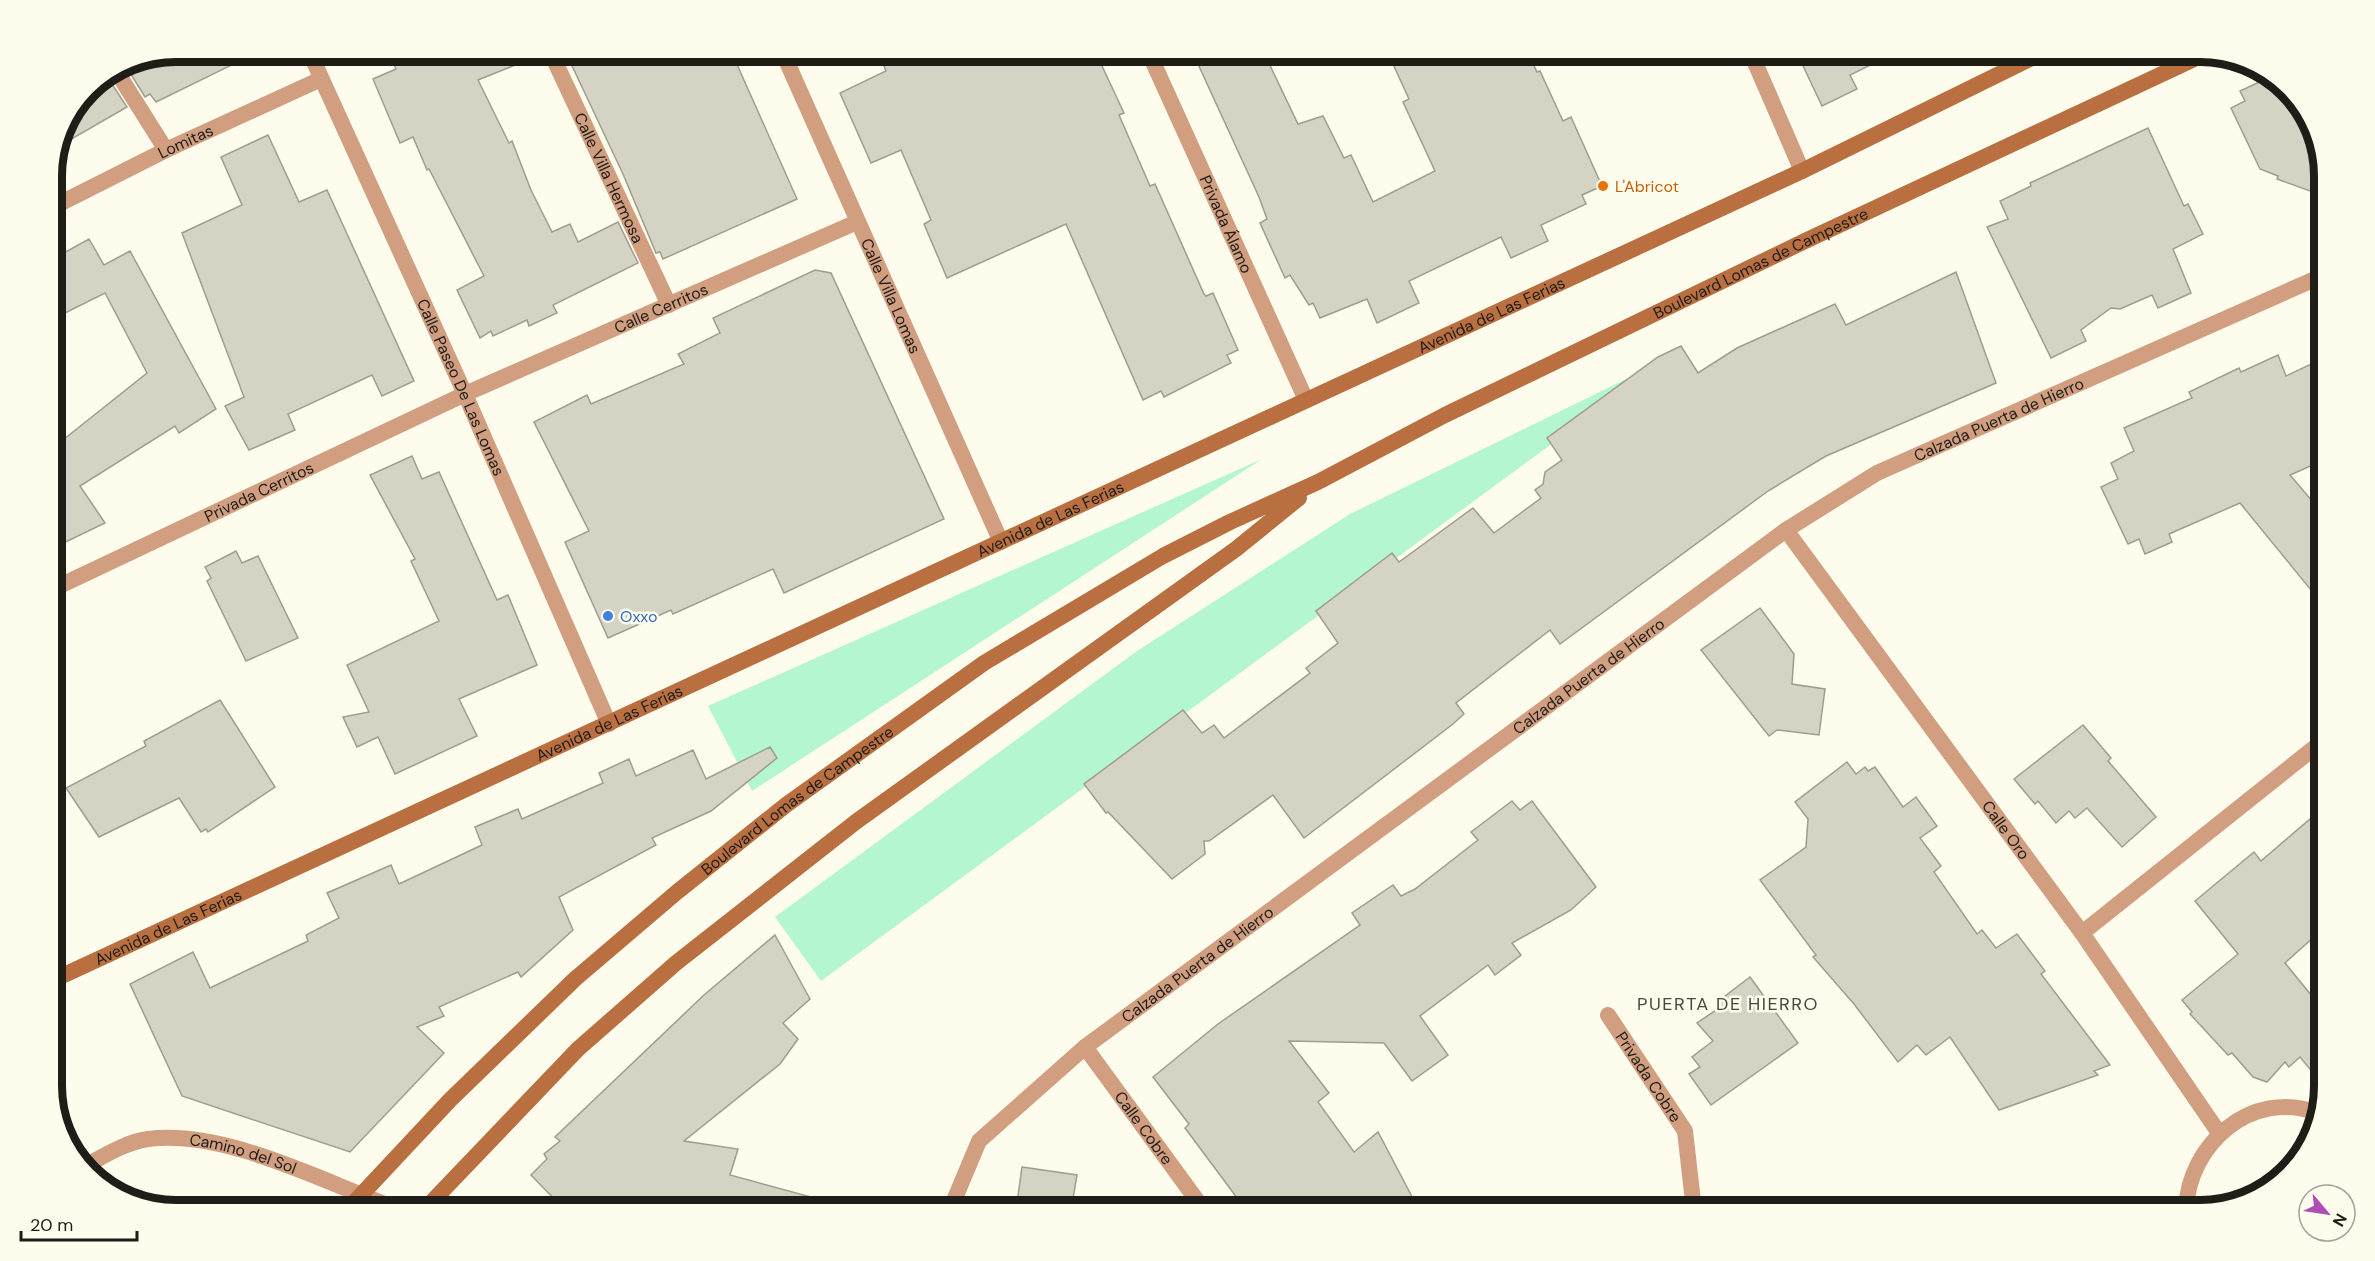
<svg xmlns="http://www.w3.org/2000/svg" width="2375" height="1261" font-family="'DM Sans',sans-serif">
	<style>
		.green { fill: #b4f6cf }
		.building { fill: #d5d3c4; stroke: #9f9d8e; stroke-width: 1.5 }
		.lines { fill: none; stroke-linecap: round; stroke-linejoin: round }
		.minor { stroke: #d19e80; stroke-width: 16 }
		.tertiary { stroke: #d19e80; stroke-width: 16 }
		.secondary { stroke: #b96f40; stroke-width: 16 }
		.food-dot { fill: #e8710a; stroke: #fefcec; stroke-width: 2 }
		.shop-dot { fill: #3f7fe0; stroke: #fefcec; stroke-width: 2 }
		.labels { text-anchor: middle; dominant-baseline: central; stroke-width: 5; stroke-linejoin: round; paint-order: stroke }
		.street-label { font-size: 16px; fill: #1e1d18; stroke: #fefcec }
		.food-label { font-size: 16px; fill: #c56008; stroke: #fefcec; text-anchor: start }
		.shop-label { font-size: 16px; fill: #366cbe; stroke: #fefcec; text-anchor: start }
		.neighbourhood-label { font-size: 18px; letter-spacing: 1.5px; fill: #4a483b; stroke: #fefcec }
		.rim { fill: none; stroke: #1e1d18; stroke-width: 8 }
	</style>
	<rect width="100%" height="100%" fill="#fefcec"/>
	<g class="green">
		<polygon points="1667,359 821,981 775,917 1137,651 1350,514"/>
		<polygon points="1262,459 752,791 708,706"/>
	</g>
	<g class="building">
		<polygon points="175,51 260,51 156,102 150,94 145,97 124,63"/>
		<polygon points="388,51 540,51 540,55 478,80 509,143 512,141 531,190 552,232 570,224 578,242 618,222 638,263 553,305 557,313 529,326 527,320 493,336 491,331 480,338 457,290 484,276 429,169 427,170 413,137 400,143 373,79 396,69"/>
		<polygon points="565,51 731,51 797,199 663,259 660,252 656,253 623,174"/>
		<polygon points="878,51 1095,51 1124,113 1119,115 1150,186 1155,184 1204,294 1206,296 1213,293 1238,350 1227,355 1231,363 1164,397 1161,391 1143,400 1066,224 947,278 924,224 931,220 901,150 871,163 840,93 886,71"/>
		<polygon points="1192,51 1263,51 1298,124 1323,116 1344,158 1351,155 1373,202 1435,171 1403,102 1409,99 1387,51 1527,51 1537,72 1540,71 1563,121 1571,117 1602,186 1582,195 1586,204 1541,225 1548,241 1511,258 1501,237 1409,281 1419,303 1377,323 1367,299 1320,318 1313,303 1309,305 1290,275 1285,278 1260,223 1267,219 1259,197"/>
		<polygon points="1796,51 1899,51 1850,75 1857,89 1822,106"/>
		<polygon points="106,75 127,107 56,148 61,127 88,87"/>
		<polygon points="2270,77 2295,99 2310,132 2324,168 2324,196 2277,179 2278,176 2260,169 2231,108 2245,101 2240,91"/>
		<polygon points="2148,128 2184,206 2188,204 2203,234 2173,249 2191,293 2158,308 2152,295 2120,309 2111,308 2081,330 2086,341 2051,358 1987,227 2008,219 2000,201 2031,186 2030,183"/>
		<polygon points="268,135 299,202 327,190 414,381 382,396 372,375 288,414 295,430 249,450 225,406 244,397 182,233 242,205 221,157"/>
		<polygon points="89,239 104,265 130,251 216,409 179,433 175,426 80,486 105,523 51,549 51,443 54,447 147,373 105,293 51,320 51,260"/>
		<polygon points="815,270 831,273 944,519 784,593 773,569 673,614 671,610 608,638 565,542 589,531 534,422 587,395 591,404 684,364 678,354 720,333 713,318"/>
		<polygon points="1956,272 1996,383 1826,456 1768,491 1560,644 1550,630 1456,703 1464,714 1453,724 1304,838 1273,795 1209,841 1204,841 1205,854 1172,879 1108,812 1106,813 1084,784 1183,710 1202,733 1214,725 1224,738 1310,673 1306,668 1338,643 1316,611 1392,553 1399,562 1473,508 1494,533 1541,498 1535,490 1543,484 1545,472 1562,460 1547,438 1658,357 1681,346 1698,373 1737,348 1835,304 1846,325"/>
		<polygon points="2278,355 2286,376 2324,358 2324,460 2290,475 2324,515 2324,606 2240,503 2169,534 2172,542 2145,554 2139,539 2128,544 2101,487 2118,479 2111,463 2134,451 2124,428 2192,398 2189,392 2239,368 2241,372"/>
		<polygon points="412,456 422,479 439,472 497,600 508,595 537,665 459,699 477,736 395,774 378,737 357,747 343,717 369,712 347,665 439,621 411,561 415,559 370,475"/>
		<polygon points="236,551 242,563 258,556 298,638 246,661 207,581 211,578 205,567"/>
		<polygon points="1760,608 1794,654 1792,684 1825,689 1819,735 1777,730 1769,736 1701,650"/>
		<polygon points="220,700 275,787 208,832 206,829 201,832 179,798 99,837 66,788 146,746 144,741"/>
		<polygon points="2083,725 2111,758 2108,761 2156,817 2122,847 2087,808 2075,818 2069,811 2056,823 2038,801 2035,804 2014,779"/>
		<polygon points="770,747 777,758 711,811 652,838 656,845 559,897 573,930 521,977 518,972 439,1007 444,1016 417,1027 444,1053 350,1152 182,1096 130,984 193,952 210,988 308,941 306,935 339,918 327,893 391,865 399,884 482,845 475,827 518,809 522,819 603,783 599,773 629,759 636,776 693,750 706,779"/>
		<polygon points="1847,762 1856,774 1865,767 1868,771 1875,767 1903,807 1916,797 1937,826 1920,838 1941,866 1934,872 1977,934 1982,930 1996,948 2017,934 2045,971 2041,974 2110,1065 2094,1071 2098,1075 1999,1110 1950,1037 1926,1055 1917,1045 1898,1062 1854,1004 1813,957 1816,955 1760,880 1806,847 1808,819 1795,802"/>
		<polygon points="1512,801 1520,810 1532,801 1596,887 1571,910 1512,943 1521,955 1495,975 1488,965 1420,1016 1448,1055 1412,1081 1384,1043 1289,1041 1329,1093 1318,1102 1354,1152 1378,1132 1419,1210 1246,1210 1185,1128 1189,1124 1153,1077 1218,1024 1360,925 1352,913 1393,885 1401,896 1415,889 1478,840 1471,832"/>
		<polygon points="2324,807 2324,928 2285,963 2316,1001 2324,1003 2324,1086 2300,1057 2289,1067 2285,1062 2267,1082 2253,1077 2232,1053 2228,1055 2190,1014 2192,1012 2182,1000 2238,954 2195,901 2254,852 2261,861"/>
		<polygon points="775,935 810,999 783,1023 798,1039 780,1064 684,1141 738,1149 730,1175 822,1200 821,1210 685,1210 688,1202 594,1198 591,1201 565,1198 559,1204 531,1175 547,1159 544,1154 560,1141 555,1137 704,995"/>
		<polygon points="1750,977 1798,1043 1711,1105 1689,1074 1700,1067 1692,1057 1713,1041 1697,1023 1719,1008 1716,1003"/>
		<polygon points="1022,1167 1077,1175 1071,1210 1016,1210"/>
	</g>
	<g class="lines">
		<g class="minor">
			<path id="s1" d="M309,51L465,394L609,724"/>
			<path id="s2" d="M550,51L669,305"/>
			<path id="s3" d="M782,51L1001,542"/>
			<path id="s4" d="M1148,51L1306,400"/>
			<polyline points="1750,51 1802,171"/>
			<polyline points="115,69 166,150"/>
			<path id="s5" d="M51,208L166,150L321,79"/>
			<path id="s6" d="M1786,530L2082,933L2219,1133"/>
			<path id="s7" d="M51,590L465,394L857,222"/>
			<polyline points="2082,933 2324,740"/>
			<path id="s8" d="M1608,1015L1685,1131L1694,1210"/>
			<path id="s9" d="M1085,1047L1204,1210"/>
			<path id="s10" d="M85,1166C104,1156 126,1142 148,1139C227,1129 327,1184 401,1210"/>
		</g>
		<g class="tertiary">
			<path id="s11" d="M950,1210L979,1141L1085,1047L1786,530L1877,473L2324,275"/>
			<path d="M2186,1210C2188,1145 2251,1088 2318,1113"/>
		</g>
		<g class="secondary">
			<path id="s12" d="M51,981L1802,171L2046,51"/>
			<path id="s13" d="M347,1210L450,1100L575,979L677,892L786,805L984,663L1163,556L1230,522L1318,482L1445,415L1805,241L2207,53"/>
			<polyline points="424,1210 578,1049 676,963 857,821 1236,549 1299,498"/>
		</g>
	</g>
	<circle class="food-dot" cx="1603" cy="186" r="6"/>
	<circle class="shop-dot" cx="608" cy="616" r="6"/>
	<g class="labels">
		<g class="street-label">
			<text stroke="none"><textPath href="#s5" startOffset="150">Lomitas</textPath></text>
			<text stroke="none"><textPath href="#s2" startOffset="140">Calle Villa Hermosa</textPath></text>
			<text stroke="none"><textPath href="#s4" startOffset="190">Privada Álamo</textPath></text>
			<text stroke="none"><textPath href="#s13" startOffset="1716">Boulevard Lomas de Campestre</textPath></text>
			<text stroke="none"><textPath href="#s3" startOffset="268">Calle Villa Lomas</textPath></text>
			<text stroke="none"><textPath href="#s7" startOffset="672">Calle Cerritos</textPath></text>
			<text stroke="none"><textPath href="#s12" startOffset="1587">Avenida de Las Ferias</textPath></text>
			<text stroke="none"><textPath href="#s1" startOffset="369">Calle Paseo De Las Lomas</textPath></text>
			<text stroke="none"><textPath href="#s11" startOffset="1328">Calzada Puerta de Hierro</textPath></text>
			<text stroke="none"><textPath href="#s7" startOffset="230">Privada Cerritos</textPath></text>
			<text stroke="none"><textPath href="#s12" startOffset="1101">Avenida de Las Ferias</textPath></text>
			<text stroke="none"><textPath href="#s11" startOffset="842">Calzada Puerta de Hierro</textPath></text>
			<text stroke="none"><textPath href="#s12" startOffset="615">Avenida de Las Ferias</textPath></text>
			<text stroke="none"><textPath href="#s13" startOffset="610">Boulevard Lomas de Campestre</textPath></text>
			<text stroke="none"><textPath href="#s6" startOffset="372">Calle Oro</textPath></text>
			<text stroke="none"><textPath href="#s12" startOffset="129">Avenida de Las Ferias</textPath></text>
			<text stroke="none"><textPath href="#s11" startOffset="356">Calzada Puerta de Hierro</textPath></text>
			<text stroke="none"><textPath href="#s8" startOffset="74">Privada Cobre</textPath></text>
			<text stroke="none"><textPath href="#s9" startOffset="100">Calle Cobre</textPath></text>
			<text stroke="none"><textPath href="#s10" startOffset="166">Camino del Sol</textPath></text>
		</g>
		<g class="food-label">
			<text x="1615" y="186">L'Abricot</text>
		</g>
		<g class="shop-label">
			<text x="620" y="616">Oxxo</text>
		</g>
		<g class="neighbourhood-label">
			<text x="1728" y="1004">PUERTA DE HIERRO</text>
		</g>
	</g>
	<path d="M0 0H2375V1261H0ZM176 62H2200A114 114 0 0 1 2314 176V1086A114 114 0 0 1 2200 1200H176A114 114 0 0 1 62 1086V176A114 114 0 0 1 176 62Z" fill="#fefcec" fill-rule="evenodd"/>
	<path class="rim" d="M176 62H2200A114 114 0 0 1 2314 176V1086A114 114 0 0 1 2200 1200H176A114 114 0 0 1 62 1086V176A114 114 0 0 1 176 62Z"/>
	<g transform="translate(2327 1213) rotate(119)"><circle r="28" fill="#fefcec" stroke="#a4a397" stroke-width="1.5"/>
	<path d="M0-4.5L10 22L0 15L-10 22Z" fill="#ae4db6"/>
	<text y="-9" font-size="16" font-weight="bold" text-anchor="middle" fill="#1e1d18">N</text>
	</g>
	<path d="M21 1231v9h116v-9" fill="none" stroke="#1e1d18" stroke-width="3"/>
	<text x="30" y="1231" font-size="18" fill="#1e1d18" stroke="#fefcec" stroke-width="4.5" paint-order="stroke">20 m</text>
</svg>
